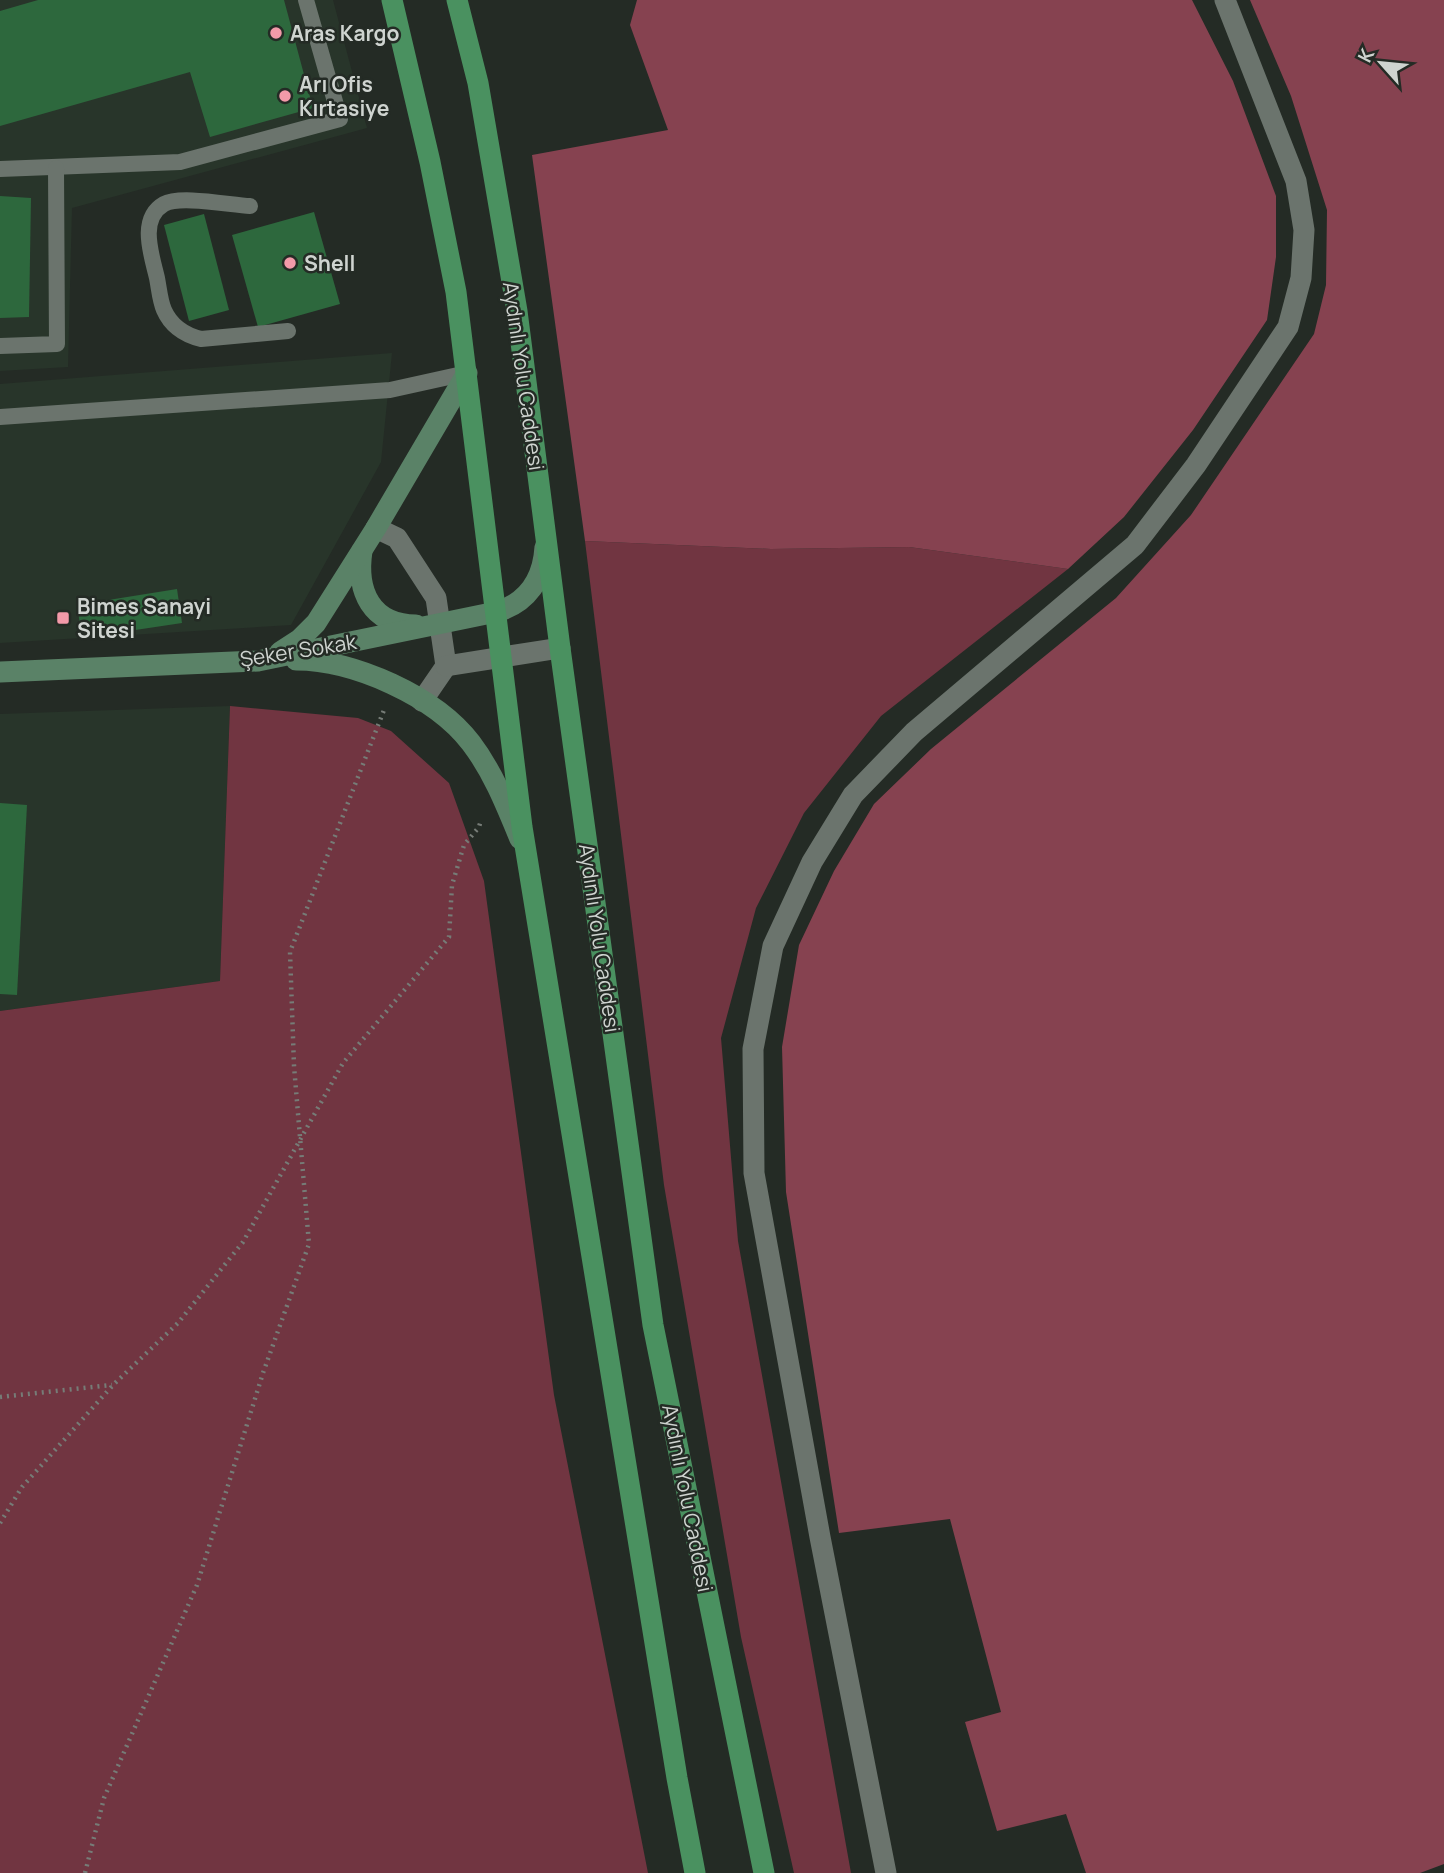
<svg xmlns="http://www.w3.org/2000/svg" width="1444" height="1873" font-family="Manrope,sans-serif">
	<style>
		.built { fill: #28352a }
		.green { fill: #713541 }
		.forest { fill: #864250 }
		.building { fill: #2d683d }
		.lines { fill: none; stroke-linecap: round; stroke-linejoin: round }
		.path { stroke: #767c77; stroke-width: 4.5; stroke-dasharray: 2 5; stroke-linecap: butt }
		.lane { stroke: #6b746d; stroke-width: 16 }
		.street { stroke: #6b746d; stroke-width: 21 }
		.secondary { stroke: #5a8267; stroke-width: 21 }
		.primary { stroke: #4a9160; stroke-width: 21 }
		.poi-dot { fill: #f39aa9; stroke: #242b25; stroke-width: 2.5 }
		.labels { text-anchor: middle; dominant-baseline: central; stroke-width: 5; stroke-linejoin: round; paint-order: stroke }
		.poi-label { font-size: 21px; font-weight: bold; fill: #cfd4d0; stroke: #242b25; text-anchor: start }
		.street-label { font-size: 21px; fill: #cfd4d0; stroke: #242b25 }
	</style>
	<rect width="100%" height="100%" fill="#242b25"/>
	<g class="built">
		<polygon points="0,0 333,0 367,128 72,208 68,367 0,371"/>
		<polygon points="392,353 381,462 291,625 0,643 0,384"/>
		<polygon points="230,706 220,981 0,1011 0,714"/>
	</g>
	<g class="green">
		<polygon points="585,541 771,549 909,547 1068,569 881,716 804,813 756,908 721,1038 738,1241 851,1873 794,1873 741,1637 664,1185"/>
		<polygon points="230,706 358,718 391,731 449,783 484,881 554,1395 648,1873 0,1873 0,1011 220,981"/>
	</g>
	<g class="forest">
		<polygon points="637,0 1192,0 1233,81 1276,196 1276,257 1267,320 1193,430 1124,517 1068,569 909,547 771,549 585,541 532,155 668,130 630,25"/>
		<polygon points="1250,0 1444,0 1444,1864 1420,1873 1086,1873 1066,1814 997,1831 965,1722 1001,1712 950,1519 839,1533 786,1192 782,1047 799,945 834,871 874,804 931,749 1116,598 1191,515 1314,334 1326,285 1327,210 1291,96"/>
	</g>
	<g class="building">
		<polygon points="38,0 284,0 313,108 210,137 190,72 0,126 0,11"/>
		<polygon points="0,196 31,198 29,317 0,318"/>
		<polygon points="314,212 340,304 258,327 232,235"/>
		<polygon points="204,214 229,310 189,321 164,225"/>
		<polygon points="177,589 182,623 82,638 77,605"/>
		<polygon points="0,803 27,805 17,995 0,994"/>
	</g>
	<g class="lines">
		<g class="path">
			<polyline points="0,1397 112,1385"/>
			<polyline points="0,1523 22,1487 113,1385 178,1323 243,1242 343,1063 449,937 452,885 464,845 479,827 481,820"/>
			<polyline points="85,1873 104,1798 197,1585 263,1373 309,1244 294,1066 290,952 384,710"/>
		</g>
		<g class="lane">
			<polyline points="0,169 180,162 340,119 306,0"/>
			<path d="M250,206C230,205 180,195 164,204C138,219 152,256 157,278C159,288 160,301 164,310C171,326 185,335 201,339L288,331"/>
			<polyline points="0,346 57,344 56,168"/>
			<polyline points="0,417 390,390 467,373"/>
		</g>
		<g class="street">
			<polyline points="376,528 397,538 436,598 446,666 422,701"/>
			<polyline points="446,666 560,648"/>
			<polyline points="886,1873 820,1537 754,1173 753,1049 773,946 812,862 853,795 914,732 1135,545 1196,465 1288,327 1301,278 1304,230 1296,181 1225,0"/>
		</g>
		<g class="secondary">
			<path d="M362,551C356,591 371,625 416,625"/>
			<polyline points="280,652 300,639 316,623 376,528 467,373"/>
			<path d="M296,660C354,660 435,696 471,743C493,772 506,805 520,839"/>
			<path d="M0,672L258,661L496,612C528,603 543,579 545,547"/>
		</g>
		<g class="primary">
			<polyline points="392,0 430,162 456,292 522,827 677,1778 695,1873"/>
			<polyline points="457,0 478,83 517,311 560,648 653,1325 764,1873"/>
		</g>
	</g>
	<g class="poi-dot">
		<circle cx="276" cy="33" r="7"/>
		<circle cx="285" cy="96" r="7"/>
		<circle cx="290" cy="263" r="7"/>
		<rect x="56" y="611" width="14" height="14" rx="3.5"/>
	</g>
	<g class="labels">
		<g class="poi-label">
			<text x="290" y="33">Aras Kargo</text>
			<text x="299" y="84">Arı Ofis<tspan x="299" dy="24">Kırtasiye</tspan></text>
			<text x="304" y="263">Shell</text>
			<text x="77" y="606">Bimes Sanayi<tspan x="77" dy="24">Sitesi</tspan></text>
		</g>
		<g class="street-label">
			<text transform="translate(524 376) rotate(82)">Aydınlı Yolu Caddesi</text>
			<text transform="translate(298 650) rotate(-9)">Şeker Sokak</text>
			<text transform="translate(600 938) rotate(82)">Aydınlı Yolu Caddesi</text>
			<text transform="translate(688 1498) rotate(79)">Aydınlı Yolu Caddesi</text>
		</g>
	</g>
	<g transform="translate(1381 63) rotate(297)" stroke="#242b25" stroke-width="5" paint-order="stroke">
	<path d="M0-5L12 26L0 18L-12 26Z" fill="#cfd4d0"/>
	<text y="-10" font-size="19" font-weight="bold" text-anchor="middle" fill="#cfd4d0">K</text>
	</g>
</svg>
